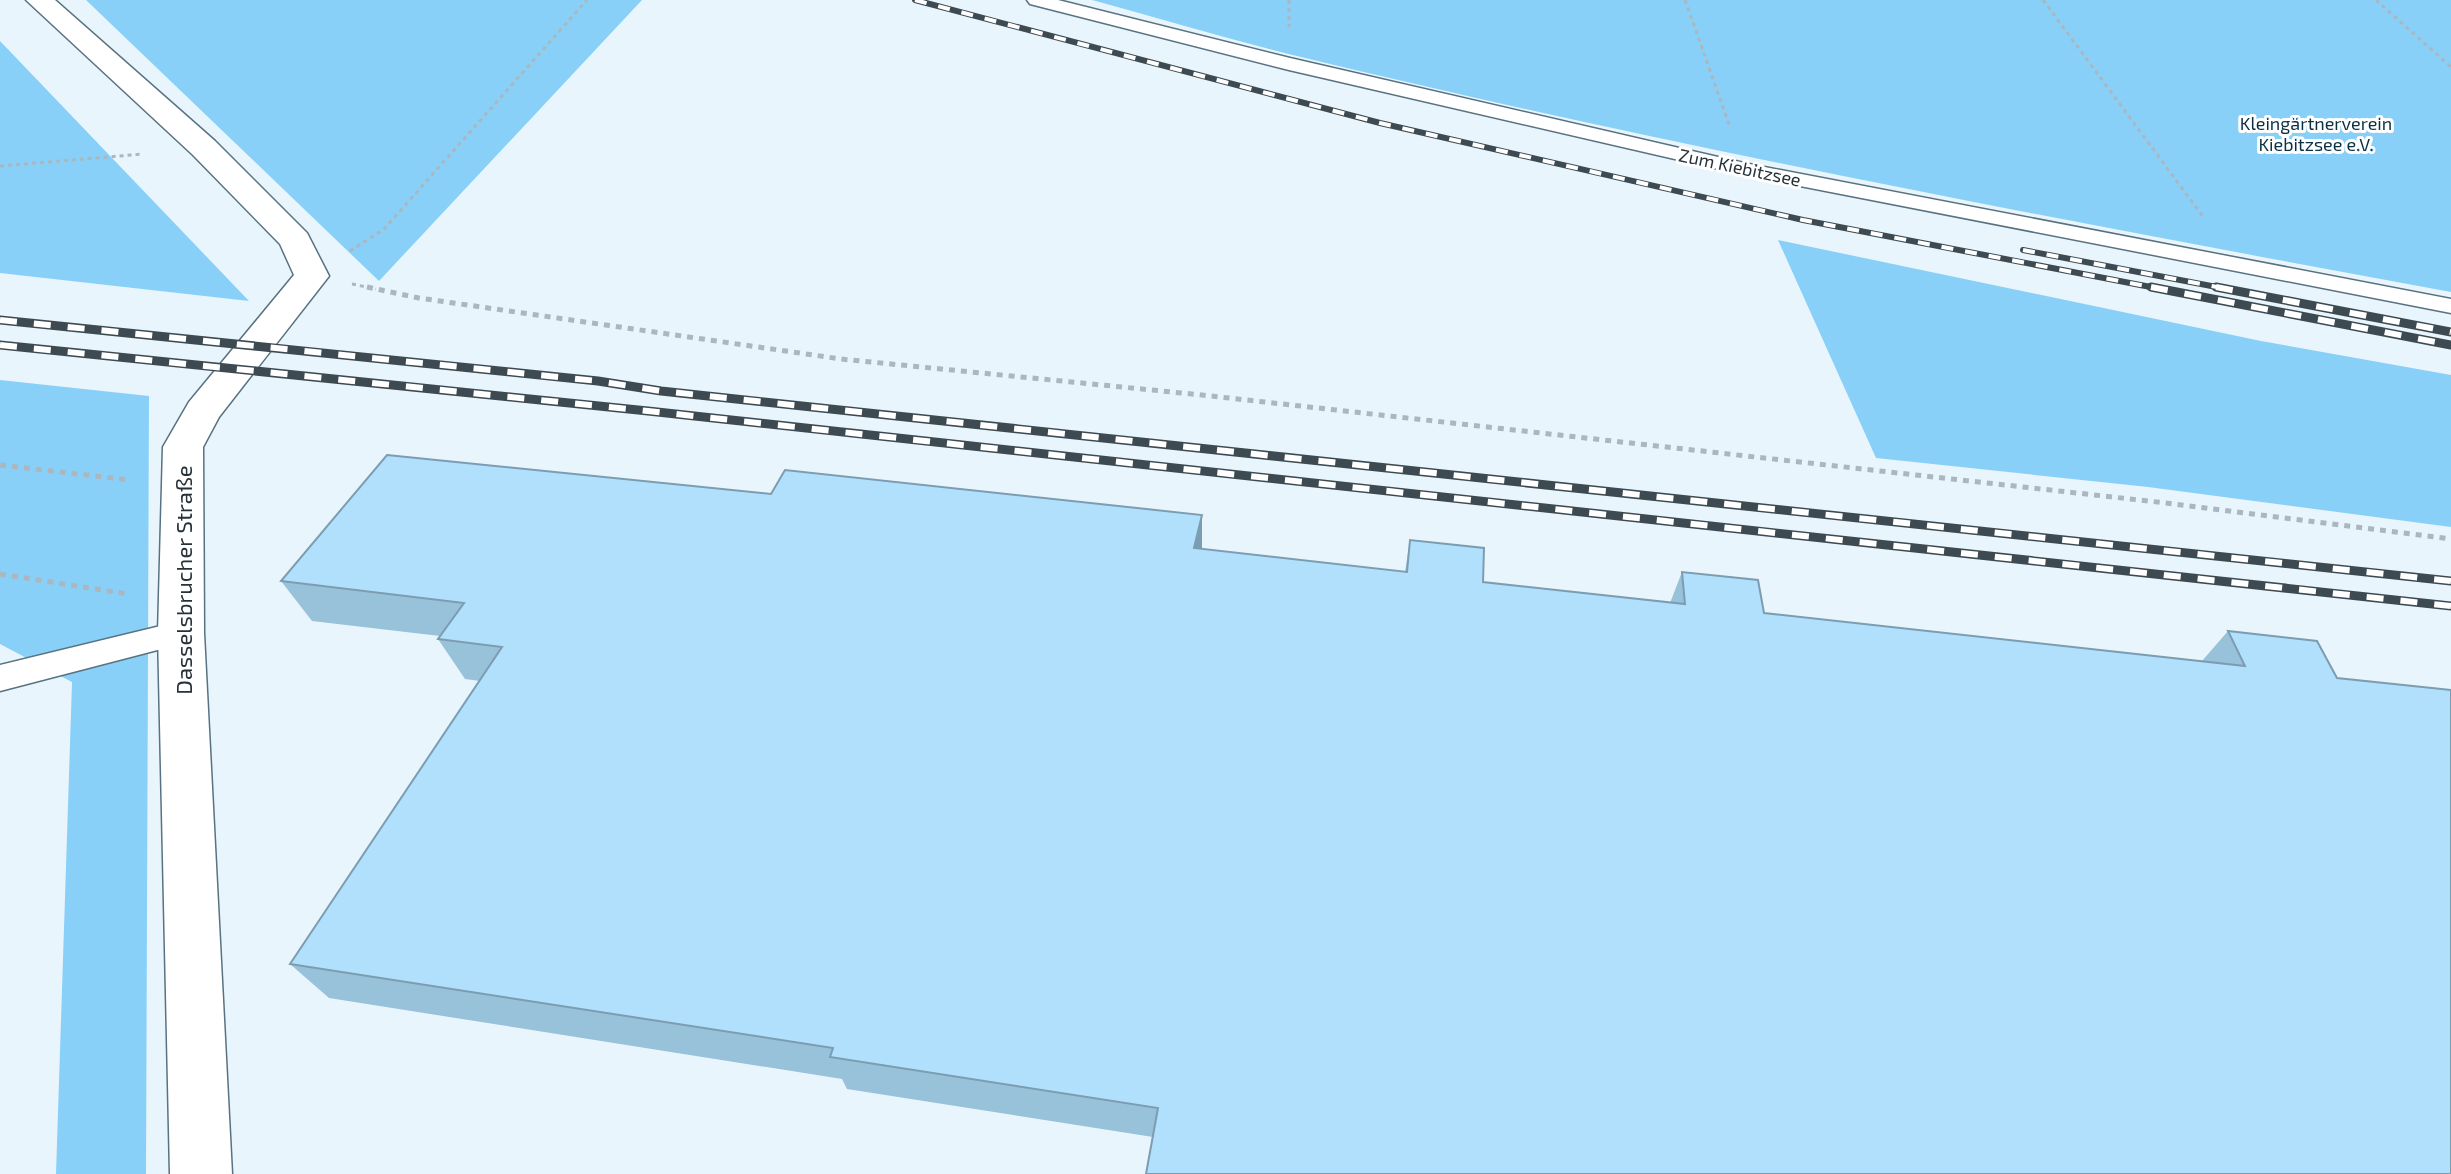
<svg xmlns="http://www.w3.org/2000/svg" width="2451" height="1174" font-family="'Exo 2',sans-serif">
	<style>
		.green { fill: #89d0f9 }
		.lines { fill: none; stroke-linecap: round; stroke-linejoin: round }
		.lane-casing { stroke: #587281; stroke-width: 3 }
		.secondary-casing { stroke: #587281; stroke-width: 3 }
		.path-far1 { stroke: #abb7be; stroke-width: 3; stroke-dasharray: 4 4; stroke-linecap: butt }
		.path { stroke: #abb7be; stroke-width: 5; stroke-dasharray: 6 6; stroke-linecap: butt }
		.lane { fill: #fff; fill-rule: evenodd }
		.secondary { fill: #fff; fill-rule: evenodd }
		.rail-far1-casing { stroke: #3e4a51; stroke-width: 6 }
		.rail-casing { stroke: #3e4a51; stroke-width: 9 }
		.rail-far1 { stroke: #fff; stroke-width: 4; stroke-dasharray: 12; stroke-linecap: butt }
		.rail { stroke: #fff; stroke-width: 6; stroke-dasharray: 17; stroke-linecap: butt }
		.wall { fill: #98c1da }
		.shaded-wall { fill: #7c9db1 }
		.building { fill: #b1e0fd; stroke: #7c9db1; stroke-width: 2 }
		.labels { text-anchor: middle; dominant-baseline: central; stroke-width: 6; stroke-linejoin: round; paint-order: stroke }
		.far-park-label { font-size: 18px; fill: #0a3043; stroke: #fff }
		.far-street-label { font-size: 18px; fill: #263138; stroke: #fff }
		.street-label { font-size: 22px; fill: #263138; stroke: #fff }
	</style>
	<rect width="100%" height="100%" fill="#e9f5fc"/>
	<g class="green">
		<polygon points="86,0 642,0 379,281"/>
		<path d="M1092,0H2451V292C2067,221 1681,149 1301,57C1231,40 1162,19 1092,0Z"/>
		<polygon points="0,41 249,301 0,273"/>
		<polygon points="1778,240 2261,341 2451,375 2451,527 2148,487 1876,458"/>
		<polygon points="0,380 149,396 146,1174 56,1174 72,682 0,644"/>
	</g>
	<g class="lines">
		<defs>
			<g id="lane">
				<polygon points="1027,0 1058,0 1290,58 1744,163 2451,299 2451,313 1744,175 1289,70 1030,4"/>
				<polygon points="181,621 192,625 196,633 192,641 0,691 0,665"/>
			</g>
			<polygon id="secondary" points="26,0 55,0 215,141 307,233 329,276 219,417 203,447 204,633 232,1174 170,1174 158,633 163,447 189,402 294,275 280,244 193,155"/>
		</defs>
		<use href="#lane" class="lane-casing"/>
		<use href="#secondary" class="secondary-casing"/>
		<g class="path-far1">
			<polyline points="1289,0 1289,27"/>
			<polyline points="1685,0 1730,127"/>
			<polyline points="2043,0 2204,218"/>
			<polyline points="2376,0 2451,67"/>
			<polyline points="0,166 143,154"/>
			<polyline points="350,251 384,229 587,0"/>
			<polyline points="352,284 376,289"/>
		</g>
		<g class="path">
			<polyline points="367,287 419,298 841,359 1202,395 2166,503 2451,539"/>
			<polyline points="0,465 130,480"/>
			<polyline points="0,574 128,594"/>
		</g>
		<use href="#lane" class="lane"/>
		<use href="#secondary" class="secondary"/>
		<defs>
			<g id="rail-far1">
				<polyline points="915,0 1380,123 1803,220 2161,289"/>
				<polyline points="2023,250 2227,289"/>
			</g>
			<g id="rail">
				<polyline points="2151,287 2451,345"/>
				<polyline points="2216,287 2451,332"/>
				<polyline points="0,320 598,381 661,391 2451,581"/>
				<polyline points="0,345 648,411 2451,606"/>
			</g>
		</defs>
		<use href="#rail-far1" class="rail-far1-casing"/>
		<use href="#rail" class="rail-casing"/>
		<use href="#rail-far1" class="rail-far1"/>
		<use href="#rail" class="rail"/>
	</g>
	<polygon class="wall" points="771,494 1202,515 1202,549 1405,572 1410,540 1483,582 1670,603 1682,572 1764,613 2202,661 2228,631 2317,641 1153,1137 847,1089 842,1079 329,998 290,964 480,681 465,679 438,639 440,636 312,621 281,581"/>
	<polygon class="shaded-wall" points="1202,515 1202,556 1194,548"/>
	<polygon class="building" points="387,455 771,494 785,470 1202,515 1194,548 1407,572 1410,540 1484,548 1483,582 1685,604 1682,572 1758,580 1764,613 2245,666 2228,631 2317,641 2337,678 2451,690 2451,1174 1146,1174 1158,1108 830,1057 833,1048 290,964 502,647 438,639 464,603 281,581"/>
	<g class="labels">
		<g class="far-park-label">
			<text x="2316" y="123">Kleingärtnerverein<tspan x="2316" dy="21">Kiebitzsee e.V.</tspan></text>
		</g>
		<g class="far-street-label">
			<text transform="translate(1740 167) rotate(12)">Zum Kiebitzsee</text>
		</g>
		<g class="street-label">
			<text transform="translate(183 580) rotate(-90)">Dasselsbrucher Straße</text>
		</g>
	</g>
</svg>
